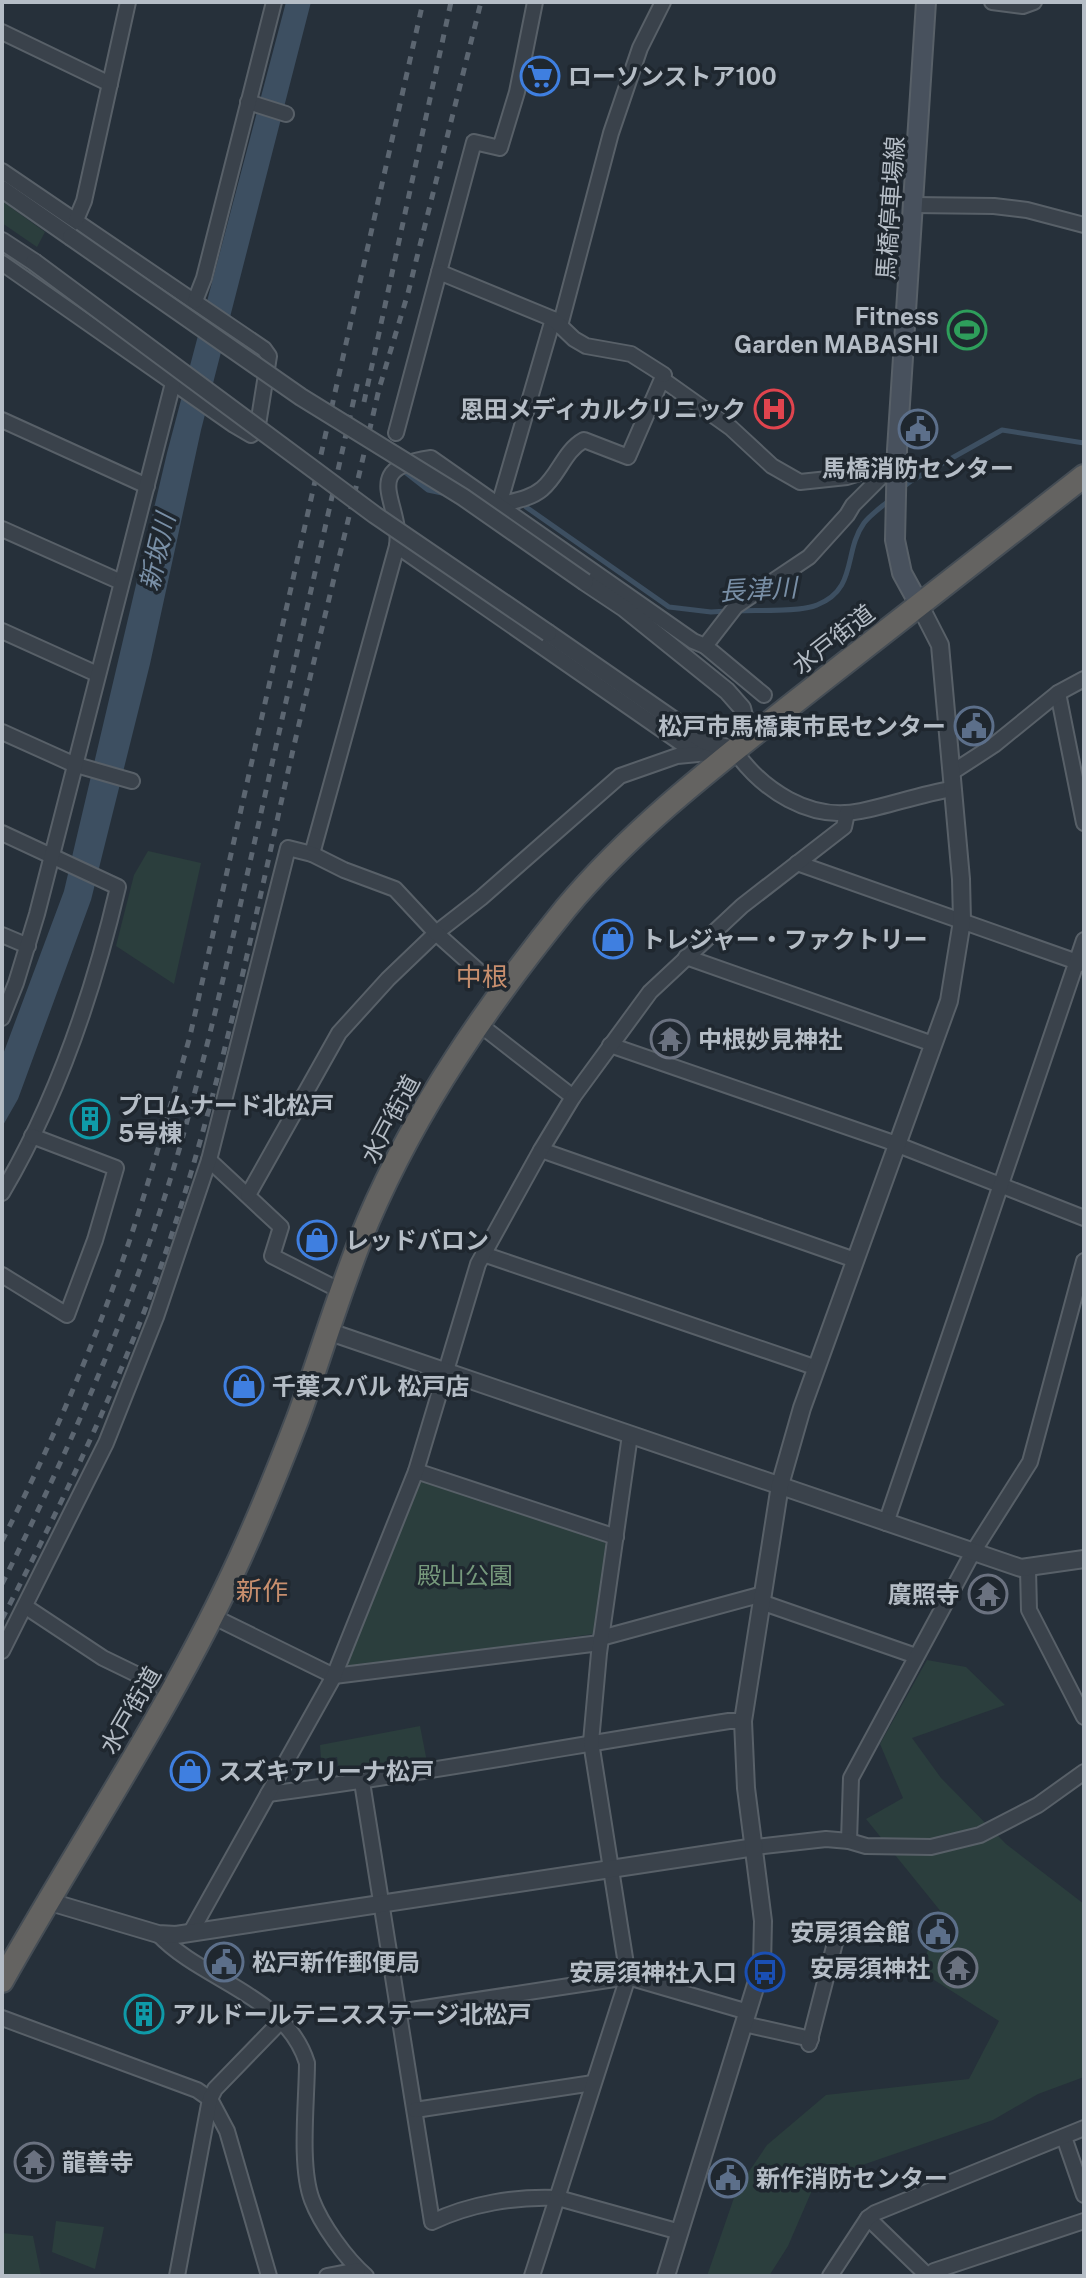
<svg xmlns="http://www.w3.org/2000/svg" width="1086" height="2278" font-family="'Public Sans','Noto Sans JP',sans-serif">
	<style>
		.green { fill: #2b3e3d }
		.water { fill: #3d4f61 }
		.lines { fill: none; stroke-linecap: round; stroke-linejoin: round }
		.stream { stroke: #3d4f61; stroke-width: 5 }
		.minor-casing { stroke: #586068; stroke-width: 18 }
		.tertiary-casing { stroke: #586068; stroke-width: 20 }
		.secondary-casing { stroke: #586068; stroke-width: 22 }
		.trunk-casing { stroke: #454d55; stroke-width: 26 }
		.minor { stroke: #3a424b; stroke-width: 14 }
		.tertiary { stroke: #3a424b; stroke-width: 16 }
		.secondary { stroke: #48515d; stroke-width: 18 }
		.trunk { stroke: #646361; stroke-width: 22 }
		.rail { stroke: #5c6671; stroke-width: 5; stroke-dasharray: 8 8; stroke-linecap: butt }
		.tertiary-bridge-casing { stroke: #586068; stroke-width: 20; stroke-linecap: butt }
		.tertiary-bridge { stroke: #3a424b; stroke-width: 16 }
		.labels { text-anchor: middle; dominant-baseline: central; stroke-width: 7; stroke-linejoin: round; paint-order: stroke }
		.poi-label { font-size: 24px; font-weight: bold; fill: #b5bdc6; stroke: #1f272f; text-anchor: start }
		.street-label { font-size: 24px; fill: #b5bdc6; stroke: #1f272f }
		.park-label { font-size: 24px; fill: #76997c; stroke: #1f272f }
		.water-label { font-size: 26px; font-style: italic; fill: #798fa6; stroke: #1f272f }
		.neighbourhood-label { font-size: 26px; fill: #c88f6e; stroke: #1f272f }
	</style>
	<rect width="100%" height="100%" fill="#26303a"/>
	<g class="green">
		<polygon points="2,201 45,232 37,247 2,223"/>
		<polygon points="148,851 201,863 174,984 116,946 134,875"/>
		<polygon points="425,1479 599,1538 607,1545 593,1634 352,1668 347,1663 417,1483"/>
		<polygon points="927,1660 966,1667 1005,1705 912,1738 941,1778 1006,1844 1084,1904 1084,2077 1038,2094 993,2120 816,2181 788,2246 769,2276 707,2276 737,2189 767,2145 826,2095 969,2079 999,2021 920,1971 942,1913 866,1819 903,1798 880,1744"/>
		<polygon points="420,1726 427,1762 340,1776 337,1757 321,1759 320,1745"/>
		<polygon points="56,2221 104,2227 95,2269 52,2252"/>
		<polygon points="2,2233 33,2236 41,2276 2,2276"/>
	</g>
	<polygon class="water" points="286,2 311,2 201,430 150,664 91,900 18,1099 2,1127 2,1057 64,891 167,453"/>
	<g class="lines">
		<g class="stream">
			<polyline points="405,472 428,490 442,493"/>
			<polyline points="902,488 911,481 1002,430 1084,443"/>
			<polyline points="526,507 669,607 711,612 727,611"/>
			<path d="M737,611C756,610 802,612 817,605C858,589 843,552 864,523C871,514 883,506 892,498"/>
		</g>
		<defs>
			<g id="minor">
				<polyline points="992,2 1023,6 1034,2"/>
				<polyline points="2,32 110,84"/>
				<polyline points="248,102 286,114"/>
				<polyline points="2,171 264,349 269,356 257,431 251,435 234,425 2,263"/>
				<polyline points="914,205 994,206 1027,210 1084,225"/>
				<polyline points="76,220 84,201 128,2"/>
				<polyline points="439,272 474,142 500,148 517,92 535,2"/>
				<polyline points="195,301 204,278 274,2"/>
				<path d="M553,319L499,505C513,501 530,499 542,489C559,475 564,451 584,440L628,457L662,379L731,428L772,466L800,482L847,477L892,463"/>
				<polyline points="560,326 611,133 640,48 663,2"/>
				<polyline points="2,420 147,486"/>
				<polyline points="396,433 439,272 553,319 574,339 586,346 631,354 664,375"/>
				<polyline points="2,529 121,582"/>
				<polyline points="397,546 681,743 706,748"/>
				<polyline points="2,631 97,674"/>
				<polyline points="705,646 764,695"/>
				<polyline points="1058,693 1084,823"/>
				<polyline points="2,732 73,764 132,781"/>
				<path d="M734,750C762,790 810,822 861,811C891,805 921,794 952,789"/>
				<polyline points="951,773 994,745 1058,693 1084,679"/>
				<path d="M2,833L118,887C93,994 58,1098 2,1193"/>
				<path d="M312,854L397,546C403,503 357,468 431,458L693,641L705,646L736,606L809,557L847,515L853,505L896,462"/>
				<polyline points="797,863 1083,964"/>
				<polyline points="2,935 28,946"/>
				<polyline points="686,957 933,1044"/>
				<polyline points="2,1018 16,983 37,914 173,383"/>
				<polyline points="479,1024 573,1097"/>
				<polyline points="610,1045 888,1141 1084,1218"/>
				<polyline points="541,1150 855,1260"/>
				<polyline points="209,1160 281,1227 272,1256 341,1291"/>
				<polyline points="248,1195 339,1033 388,979 436,933 481,898 620,776 677,756 730,751"/>
				<polyline points="483,1254 817,1368"/>
				<polyline points="2,1275 67,1315 95,1240 116,1168 32,1136"/>
				<polyline points="416,1471 616,1537"/>
				<polyline points="886,1523 1084,940"/>
				<polyline points="1028,1569 1029,1610 1084,1717"/>
				<polyline points="761,1602 916,1656"/>
				<polyline points="26,1607 103,1658 171,1691"/>
				<polyline points="212,1616 334,1676 600,1643"/>
				<polyline points="601,1638 763,1594"/>
				<polyline points="2,1651 106,1443 156,1317 209,1160 288,848 312,854 344,870 395,889 436,933 502,992"/>
				<path d="M362,1782L432,2222C469,2204 516,2196 558,2198L680,2232"/>
				<path d="M268,1794C422,1774 575,1745 729,1721H743"/>
				<polyline points="849,1841 851,1778 973,1552 1030,1462 1084,1261"/>
				<polyline points="755,1847 826,1839 849,1841 866,1846 931,1847 980,1835 1038,1805 1084,1772"/>
				<polyline points="191,1932 334,1676 416,1471 478,1264 541,1150 573,1097 650,992 742,906 844,827 847,813"/>
				<path d="M158,1934C202,1981 286,1995 307,2063C307,2100 299,2166 312,2200C321,2224 346,2259 366,2276"/>
				<polyline points="398,2012 628,1977 748,2012"/>
				<polyline points="2,2018 197,2090 210,2099 227,2131 269,2276"/>
				<polyline points="744,2024 811,2039"/>
				<polyline points="809,2044 836,1939"/>
				<polyline points="415,2110 593,2083"/>
				<polyline points="1064,2137 1084,2195"/>
				<polyline points="868,2218 928,2276"/>
				<polyline points="177,2276 210,2099 215,2089 281,2021"/>
				<polyline points="327,2276 358,2270"/>
				<polyline points="532,2276 628,1977 591,1742 599,1653 630,1435"/>
				<polyline points="830,2276 868,2218 875,2213 1084,2128"/>
				<polyline points="928,2276 934,2271 1084,2221"/>
			</g>
			<g id="tertiary">
				<polyline points="2,189 71,237"/>
				<polyline points="2,241 34,262"/>
				<polyline points="585,582 624,608 727,691 742,708 750,739"/>
				<polyline points="548,633 704,741 734,750"/>
				<polyline points="327,1331 1021,1568 1084,1559"/>
				<polyline points="47,1901 158,1934 176,1935 755,1847"/>
				<polyline points="666,2276 762,1965 763,1921 746,1788 743,1721 780,1485 802,1408 949,1001 962,921 961,879 940,645 919,604"/>
			</g>
			<polyline id="secondary" points="919,604 902,573 895,540 897,450 926,2"/>
			<path id="trunk" d="M2,1981C81,1841 173,1705 240,1558C261,1512 280,1465 298,1418C322,1352 341,1285 368,1221C417,1107 488,1004 566,908C633,828 718,763 799,699C894,624 989,550 1084,476"/>
		</defs>
		<use href="#minor" class="minor-casing"/>
		<use href="#tertiary" class="tertiary-casing"/>
		<use href="#secondary" class="secondary-casing"/>
		<use href="#trunk" class="trunk-casing"/>
		<use href="#minor" class="minor"/>
		<use href="#tertiary" class="tertiary"/>
		<use href="#secondary" class="secondary"/>
		<use href="#trunk" class="trunk"/>
		<g class="rail">
			<polyline points="364,402 451,2"/>
			<path d="M2,1541C47,1453 87,1362 120,1268C147,1192 168,1114 190,1036L423,2"/>
			<path d="M2,1584C71,1446 133,1305 177,1157C211,1038 238,916 265,795C296,657 327,519 358,381"/>
			<path d="M2,1619C59,1510 112,1399 155,1283C210,1130 244,970 279,812C310,671 347,530 379,389L408,293L481,2"/>
		</g>
		<defs>
			<g id="tertiary-bridge">
				<polyline points="71,237 301,397 463,497 585,582"/>
				<polyline points="34,262 375,515 548,633"/>
			</g>
		</defs>
		<use href="#tertiary-bridge" class="tertiary-bridge-casing"/>
		<use href="#tertiary-bridge" class="tertiary-bridge"/>
	</g>
	<defs>
		<symbol id="supermarket-ring" viewBox="-11 -11 22 22"><circle r="9.5" fill="#1f272f" stroke="#3f7fe0" stroke-width="1.5"/><path d="M-6-5.5h2.5l.6 2H6L4.5 2H-2.5L-4.4-4H-6ZM-1.5 3.2a1.3 1.3 0 1 0 .1 0ZM3 3.2a1.3 1.3 0 1 0 .1 0Z" fill="#3f7fe0"/></symbol>
		<symbol id="stadium-ring" viewBox="-11 -11 22 22"><circle r="9.5" fill="#1f272f" stroke="#2e9e5b" stroke-width="1.5"/><path d="M0-5a6.5 5 0 1 0 0 10a6.5 5 0 1 0 0-10ZM-3.5-1.8h7v3.6h-7Z" fill="#2e9e5b"/></symbol>
		<symbol id="hospital-ring" viewBox="-11 -11 22 22"><circle r="9.5" fill="#1f272f" stroke="#e0444e" stroke-width="1.5"/><path d="M-5-5h3v3.5h4V-5h3V5h-3V1.5h-4V5h-3Z" fill="#e0444e"/></symbol>
		<symbol id="civic-ring" viewBox="-11 -11 22 22"><circle r="9.5" fill="#1f272f" stroke="#5c6f8a" stroke-width="1.5"/><path d="M-.6-6.5H3V-4.5H.6V-3L4-1V1h2V6H-6V1h2V-1L-.6-3ZM-1.2 2.5V6h2.4V2.5Z" fill="#5c6f8a"/></symbol>
		<symbol id="shop-ring" viewBox="-11 -11 22 22"><circle r="9.5" fill="#1f272f" stroke="#3f7fe0" stroke-width="1.5"/><path d="M-5-2.5h2.3a2.7 3.5 0 0 1 5.4 0H5L5.5 6h-11ZM-1.5-2.5h3a1.5 2.3 0 0 0-3 0Z" fill="#3f7fe0"/></symbol>
		<symbol id="temple-ring" viewBox="-11 -11 22 22"><circle r="9.5" fill="#1f272f" stroke="#6b7280" stroke-width="1.5"/><path d="M0-6L5-2H3V0L6.5 2.5H4V6H1.5V3h-3V6H-4V2.5H-6.5L-3 0V-2H-5Z" fill="#6b7280"/></symbol>
		<symbol id="building-ring" viewBox="-11 -11 22 22"><circle r="9.5" fill="#1f272f" stroke="#0f9aa8" stroke-width="1.5"/><path d="M-4-6H4V6H1V3H-1V6H-4ZM-2.5-4.3h1.7v1.8h-1.7ZM.8-4.3h1.7v1.8H.8ZM-2.5-1h1.7V.8h-1.7ZM.8-1h1.7V.8H.8Z" fill="#0f9aa8"/></symbol>
		<symbol id="bus-ring" viewBox="-11 -11 22 22"><circle r="9.5" fill="#1f272f" stroke="#1a4fb4" stroke-width="1.5"/><path d="M-5-6H5V4H4V6H2V4H-2V6H-4V4H-5ZM-3.5-4V0h7V-4ZM-3.5 1.2v1.5H-2V1.2ZM2 1.2v1.5H3.5V1.2Z" fill="#1a4fb4"/></symbol>
	</defs>
	<g fill-rule="evenodd">
		<use href="#supermarket-ring" x="518" y="54" width="44" height="44"/>
		<use href="#stadium-ring" x="945" y="308" width="44" height="44"/>
		<use href="#hospital-ring" x="752" y="387" width="44" height="44"/>
		<use href="#civic-ring" x="896" y="407" width="44" height="44"/>
		<use href="#civic-ring" x="952" y="704" width="44" height="44"/>
		<use href="#shop-ring" x="591" y="917" width="44" height="44"/>
		<use href="#temple-ring" x="648" y="1017" width="44" height="44"/>
		<use href="#building-ring" x="68" y="1097" width="44" height="44"/>
		<use href="#shop-ring" x="295" y="1218" width="44" height="44"/>
		<use href="#shop-ring" x="222" y="1364" width="44" height="44"/>
		<use href="#temple-ring" x="966" y="1572" width="44" height="44"/>
		<use href="#shop-ring" x="168" y="1749" width="44" height="44"/>
		<use href="#civic-ring" x="916" y="1910" width="44" height="44"/>
		<use href="#civic-ring" x="202" y="1940" width="44" height="44"/>
		<use href="#temple-ring" x="936" y="1946" width="44" height="44"/>
		<use href="#bus-ring" x="743" y="1950" width="44" height="44"/>
		<use href="#building-ring" x="122" y="1992" width="44" height="44"/>
		<use href="#temple-ring" x="12" y="2140" width="44" height="44"/>
		<use href="#civic-ring" x="706" y="2156" width="44" height="44"/>
	</g>
	<g class="labels">
		<g class="poi-label">
			<text x="568" y="76">ローソンストア100</text>
			<text x="939" y="316" text-anchor="end">Fitness<tspan x="939" dy="28">Garden MABASHI</tspan></text>
			<text x="746" y="409" text-anchor="end">恩田メディカルクリニック</text>
			<text x="918" y="468" text-anchor="middle">馬橋消防センター</text>
			<text x="946" y="726" text-anchor="end">松戸市馬橋東市民センター</text>
			<text x="641" y="939">トレジャー・ファクトリー</text>
			<text x="698" y="1039">中根妙見神社</text>
			<text x="118" y="1105">プロムナード北松戸<tspan x="118" dy="28">5号棟</tspan></text>
			<text x="345" y="1240">レッドバロン</text>
			<text x="272" y="1386">千葉スバル 松戸店</text>
			<text x="960" y="1594" text-anchor="end">廣照寺</text>
			<text x="218" y="1771">スズキアリーナ松戸</text>
			<text x="910" y="1932" text-anchor="end">安房須会館</text>
			<text x="252" y="1962">松戸新作郵便局</text>
			<text x="930" y="1968" text-anchor="end">安房須神社</text>
			<text x="737" y="1972" text-anchor="end">安房須神社入口</text>
			<text x="172" y="2014">アルドールテニスステージ北松戸</text>
			<text x="62" y="2162">龍善寺</text>
			<text x="756" y="2178">新作消防センター</text>
		</g>
		<g class="street-label">
			<text transform="translate(890 208) rotate(-86)">馬橋停車場線</text>
			<text transform="translate(833 639) rotate(-38)">水戸街道</text>
			<text transform="translate(390 1119) rotate(-62)">水戸街道</text>
			<text transform="translate(130 1710) rotate(-60)">水戸街道</text>
		</g>
		<g class="park-label">
			<text x="465" y="1575">殿山公園</text>
		</g>
		<g class="water-label">
			<text transform="translate(157 552) rotate(-77)">新坂川</text>
			<text transform="translate(758 589) rotate(-3)">長津川</text>
		</g>
		<g class="neighbourhood-label">
			<text x="482" y="976">中根</text>
			<text x="262" y="1590">新作</text>
		</g>
	</g>
	<rect width="1086" height="2278" fill="none" stroke="#b5bdc6" stroke-width="8"/>
</svg>
